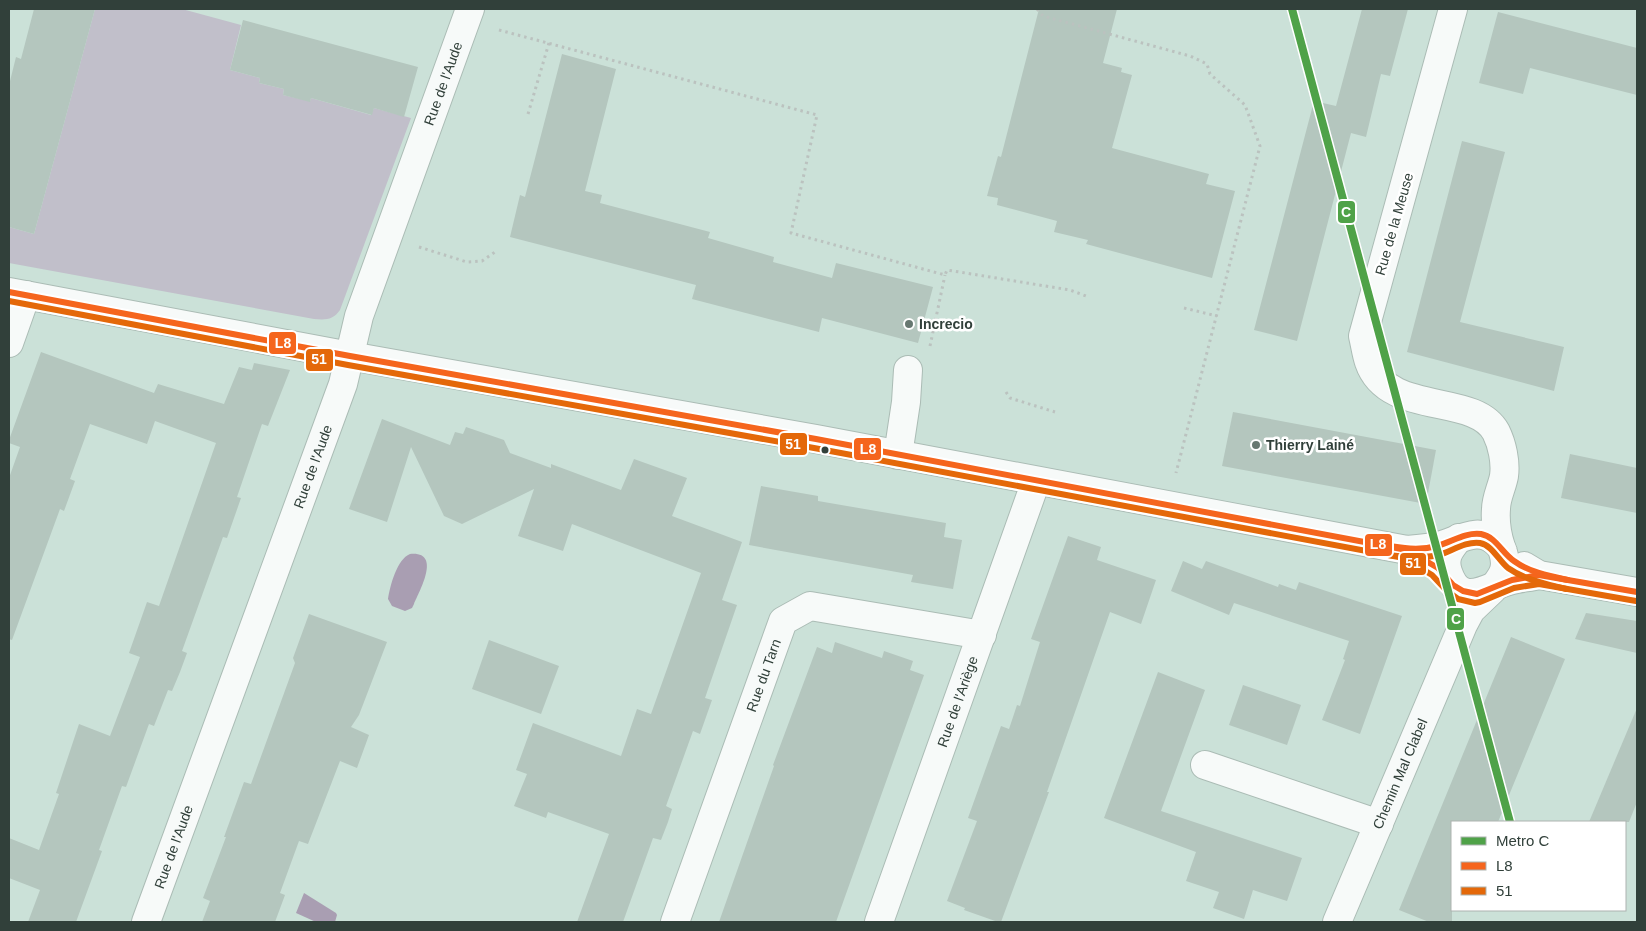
<svg xmlns="http://www.w3.org/2000/svg" width="1646" height="931" font-family="Helvetica,sans-serif">
	<style>
		.green { fill: #c1bfca }
		.water { fill: #a99eb2 }
		.building { fill: #b4c6be }
		.lines { fill: none; stroke-linecap: round; stroke-linejoin: round }
		.minor-casing { stroke: #abbcb5; stroke-width: 30 }
		.path { stroke: #bbc2bf; stroke-width: 3; stroke-dasharray: 2.5 4; stroke-linecap: butt }
		.minor { stroke: #f7faf9; stroke-width: 28 }
		.bus-1-casing { stroke: #fff; stroke-width: 10 }
		.bus-2-casing { stroke: #fff; stroke-width: 10 }
		.bus-1 { stroke: #f5651d; stroke-width: 6 }
		.bus-2 { stroke: #e46809; stroke-width: 6 }
		.metro-1-casing { stroke: #fff; stroke-width: 11 }
		.metro-1 { stroke: #4fa248; stroke-width: 8 }
		.poi-dot { fill: #677871; stroke: #fff; stroke-width: 2 }
		.bus-dot { fill: #31403a; stroke: #fff; stroke-width: 2 }
		.labels { text-anchor: middle; dominant-baseline: central; stroke-width: 5; stroke-linejoin: round; paint-order: stroke }
		.street-label { font-size: 14px; fill: #31403a; stroke: #fff }
		.poi-label { font-size: 14px; font-weight: bold; fill: #31403a; stroke: #fff; text-anchor: start }
		.line-badge { stroke: #fff; stroke-width: 2 }
		.badge-label { font-size: 14px; text-anchor: middle; font-weight: bold; fill: #fff }
	</style>
	<rect width="100%" height="100%" fill="#cbe1d8"/>
	<path class="green" d="M95,9H182L241,25L230,70L260,78L259,83L284,89L283,95L310,101L311,98L371,115L374,108L411,118L340,310C333,320 326,320 314,319L9,263V227L34,234Z"/>
	<g class="water">
		<path d="M410,554C442,551 420,590 414,604L412,608L405,611L392,606L388,599C390,586 397,559 410,554Z"/>
		<polygon points="304,893 336,913 337,915 335,922 316,922 296,913"/>
	</g>
	<g class="building">
		<polygon points="34,9 95,9 34,234 9,227 9,85 16,57 21,59"/>
		<polygon points="1039,9 1117,9 1103,63 1122,68 1121,72 1132,75 1112,148 1209,174 1206,184 1235,191 1212,278 1086,244 1088,240 1054,232 1057,221 997,205 998,198 987,196 998,156 1001,157"/>
		<polygon points="1362,9 1408,9 1390,76 1381,74 1366,137 1351,133 1297,341 1254,330 1314,101 1336,106"/>
		<polygon points="1498,12 1637,48 1637,95 1530,68 1523,94 1479,83"/>
		<polygon points="243,20 418,67 404,117 374,108 372,115 311,98 310,102 283,95 284,89 259,83 260,78 230,70"/>
		<polygon points="562,54 616,69 585,191 602,195 600,203 710,232 708,238 774,257 773,262 832,278 836,263 933,287 918,343 822,318 819,332 692,299 696,285 510,237 520,195 525,197"/>
		<polygon points="1462,141 1505,152 1460,322 1564,347 1554,391 1407,352"/>
		<polygon points="41,352 154,393 158,384 224,404 239,367 252,370 254,363 290,370 268,426 262,424 237,497 241,498 227,538 223,537 182,651 187,653 180,672 172,691 168,690 154,726 149,724 126,787 122,786 99,850 102,851 76,922 28,922 40,890 9,878 9,838 39,850 59,794 56,793 79,724 110,736 140,657 129,653 147,602 159,606 216,443 155,421 147,444 90,424 70,479 75,481 64,511 60,509 12,640 9,639 9,478 20,447 9,443 9,440"/>
		<polygon points="1233,412 1436,450 1426,504 1222,466"/>
		<polygon points="382,419 450,445 455,432 463,434 466,427 504,440 510,453 551,468 551,464 621,490 634,459 687,478 672,516 742,542 722,600 737,605 705,698 712,700 700,734 693,731 666,806 672,809 668,822 661,840 653,838 623,922 577,922 609,834 548,812 546,818 514,806 527,774 516,770 533,723 621,756 637,709 651,714 701,573 572,524 563,551 518,536 534,489 462,524 444,516 411,447 387,522 349,509"/>
		<polygon points="1570,454 1637,468 1637,513 1561,498"/>
		<polygon points="761,486 818,496 818,501 946,523 944,537 962,540 953,589 911,582 913,575 749,545"/>
		<polygon points="1068,536 1101,547 1097,560 1156,580 1141,624 1110,612 1047,792 1049,792 1001,922 998,922 964,910 965,908 947,901 977,821 968,818 1001,726 1009,729 1017,705 1020,706 1040,642 1031,639"/>
		<polygon points="1183,561 1202,569 1206,561 1278,587 1279,584 1296,590 1299,582 1402,616 1360,734 1322,720 1345,660 1343,659 1349,641 1234,603 1229,615 1171,591"/>
		<polygon points="1586,613 1637,621 1637,653 1575,639"/>
		<polygon points="309,614 387,642 359,715 351,727 369,735 357,768 340,761 308,844 299,841 280,893 285,895 275,922 202,922 210,901 203,898 226,837 224,837 244,782 251,784 295,663 293,658"/>
		<polygon points="1511,637 1565,659 1498,822 1452,822 1452,922 1429,922 1399,910"/>
		<polygon points="489,640 559,666 541,714 472,689"/>
		<polygon points="835,642 882,658 884,651 913,661 910,670 924,675 836,922 719,922 774,766 773,765 817,647 832,653"/>
		<polygon points="1158,672 1205,690 1161,811 1302,858 1287,901 1253,890 1244,919 1213,908 1219,892 1186,881 1196,852 1104,818"/>
		<polygon points="1243,685 1301,705 1287,745 1229,725"/>
		<polygon points="1637,708 1637,802 1629,822 1589,822"/>
	</g>
	<g class="lines">
		<defs>
			<g id="minor">
				<path d="M1453,9L1363,336C1365,344 1366,353 1369,362C1388,417 1474,392 1496,432C1502,444 1506,462 1504,476C1502,487 1496,498 1496,509C1495,522 1497,535 1501,547"/>
				<path d="M9,292L350,356L816,439L1407,550C1419,549 1431,548 1442,545C1461,539 1480,526 1497,543C1500,546 1502,548 1503,552C1508,568 1503,575 1494,587"/>
				<polyline points="9,343 26,295"/>
				<polyline points="898,455 906,402 908,370"/>
				<path d="M1459,538C1450,549 1443,557 1448,572C1461,611 1489,585 1512,580C1521,578 1530,577 1539,575"/>
				<polyline points="1524,566 1539,575 1637,592"/>
				<polyline points="1205,765 1379,824"/>
				<path id="s1" d="M146,922L343,384L359,316L470,9"/>
				<path id="s2" d="M675,922L783,621L810,606L982,635"/>
				<path id="s3" d="M879,922L1036,481"/>
				<path id="s4" d="M1337,922L1463,625L1471,610L1493,589"/>
			</g>
		</defs>
		<use href="#minor" class="minor-casing"/>
		<g class="path">
			<polyline points="1037,9 1043,16 1190,56 1207,64 1210,74 1245,105 1260,146 1176,473"/>
			<polyline points="499,30 817,115 791,233 945,275 947,270 1070,290 1086,296"/>
			<polyline points="528,114 549,43"/>
			<polyline points="419,247 467,262 482,261 495,252"/>
			<polyline points="1184,308 1217,316"/>
			<polyline points="930,346 945,275"/>
			<polyline points="1006,392 1010,398 1055,412"/>
		</g>
		<use href="#minor" class="minor"/>
		<defs>
			<g id="bus-1">
				<polyline points="9,292 350,356 816,439 1407,550 1438,568 1453,585 1463,591 1477,594 1512,580 1539,575 1637,592"/>
				<path d="M1383,545C1401,548 1419,551 1437,546C1452,542 1465,532 1481,534C1496,537 1502,553 1514,561C1529,572 1549,576 1568,580"/>
			</g>
			<g id="bus-2">
				<polyline points="9,301 348,365 814,448 1404,558 1432,575 1447,591 1458,599 1475,603 1480,602 1514,588 1539,584 1636,601"/>
				<path d="M1381,554C1400,557 1420,559 1439,555C1452,551 1466,541 1480,543C1492,545 1499,561 1508,568C1525,580 1546,584 1566,589"/>
			</g>
		</defs>
		<use href="#bus-1" class="bus-1-casing"/>
		<use href="#bus-2" class="bus-2-casing"/>
		<use href="#bus-1" class="bus-1"/>
		<use href="#bus-2" class="bus-2"/>
		<defs>
			<polyline id="metro-1" points="1292,9 1510,822"/>
		</defs>
		<use href="#metro-1" class="metro-1-casing"/>
		<use href="#metro-1" class="metro-1"/>
	</g>
	<g class="poi-dot">
		<circle cx="909" cy="324" r="5"/>
		<circle cx="1256" cy="445" r="5"/>
	</g>
	<circle class="bus-dot" cx="825" cy="450" r="4.5"/>
	<g class="labels">
		<g class="street-label">
			<text stroke="none"><textPath href="#s1" startOffset="890">Rue de l'Aude</textPath></text>
			<text transform="translate(1394 224) rotate(-74)">Rue de la Meuse</text>
			<text stroke="none"><textPath href="#s1" startOffset="485">Rue de l'Aude</textPath></text>
			<text stroke="none"><textPath href="#s2" startOffset="262">Rue du Tarn</textPath></text>
			<text stroke="none"><textPath href="#s3" startOffset="234">Rue de l'Ariège</textPath></text>
			<text stroke="none"><textPath href="#s4" startOffset="161">Chemin Mal Clabel</textPath></text>
			<text stroke="none"><textPath href="#s1" startOffset="80">Rue de l'Aude</textPath></text>
		</g>
		<g class="poi-label">
			<text x="919" y="324">Increcio</text>
			<text x="1266" y="445">Thierry Lainé</text>
		</g>
	</g>
	<g class="line-badge">
		<rect x="1337" y="200" width="19" height="24" rx="5" fill="#4fa248"/>
		<rect x="268" y="331" width="29" height="24" rx="5" fill="#f5651d"/>
		<rect x="305" y="348" width="29" height="24" rx="5" fill="#e46809"/>
		<rect x="779" y="432" width="29" height="24" rx="5" fill="#e46809"/>
		<rect x="853" y="437" width="29" height="24" rx="5" fill="#f5651d"/>
		<rect x="1364" y="533" width="29" height="24" rx="5" fill="#f5651d"/>
		<rect x="1399" y="552" width="28" height="24" rx="5" fill="#e46809"/>
		<rect x="1446" y="607" width="19" height="24" rx="5" fill="#4fa248"/>
	</g>
	<g class="badge-label">
		<text x="1346" y="217">C</text>
		<text x="283" y="348">L8</text>
		<text x="319" y="364">51</text>
		<text x="793" y="449">51</text>
		<text x="868" y="454">L8</text>
		<text x="1378" y="549">L8</text>
		<text x="1413" y="568">51</text>
		<text x="1456" y="624">C</text>
	</g>
	<rect width="1646" height="931" fill="none" stroke="#31403a" stroke-width="20"/>
	<rect x="1451" y="821" width="175" height="90" fill="#ffffff" stroke="#adb3b0"/>
	<rect x="1461" y="837" width="25" height="8" fill="#4fa248" stroke="#adb3b0"/>
	<text x="1496" y="846" font-size="15" fill="#31403a">Metro C</text>
	<rect x="1461" y="862" width="25" height="8" fill="#f5651d" stroke="#adb3b0"/>
	<text x="1496" y="871" font-size="15" fill="#31403a">L8</text>
	<rect x="1461" y="887" width="25" height="8" fill="#e46809" stroke="#adb3b0"/>
	<text x="1496" y="896" font-size="15" fill="#31403a">51</text>
</svg>
